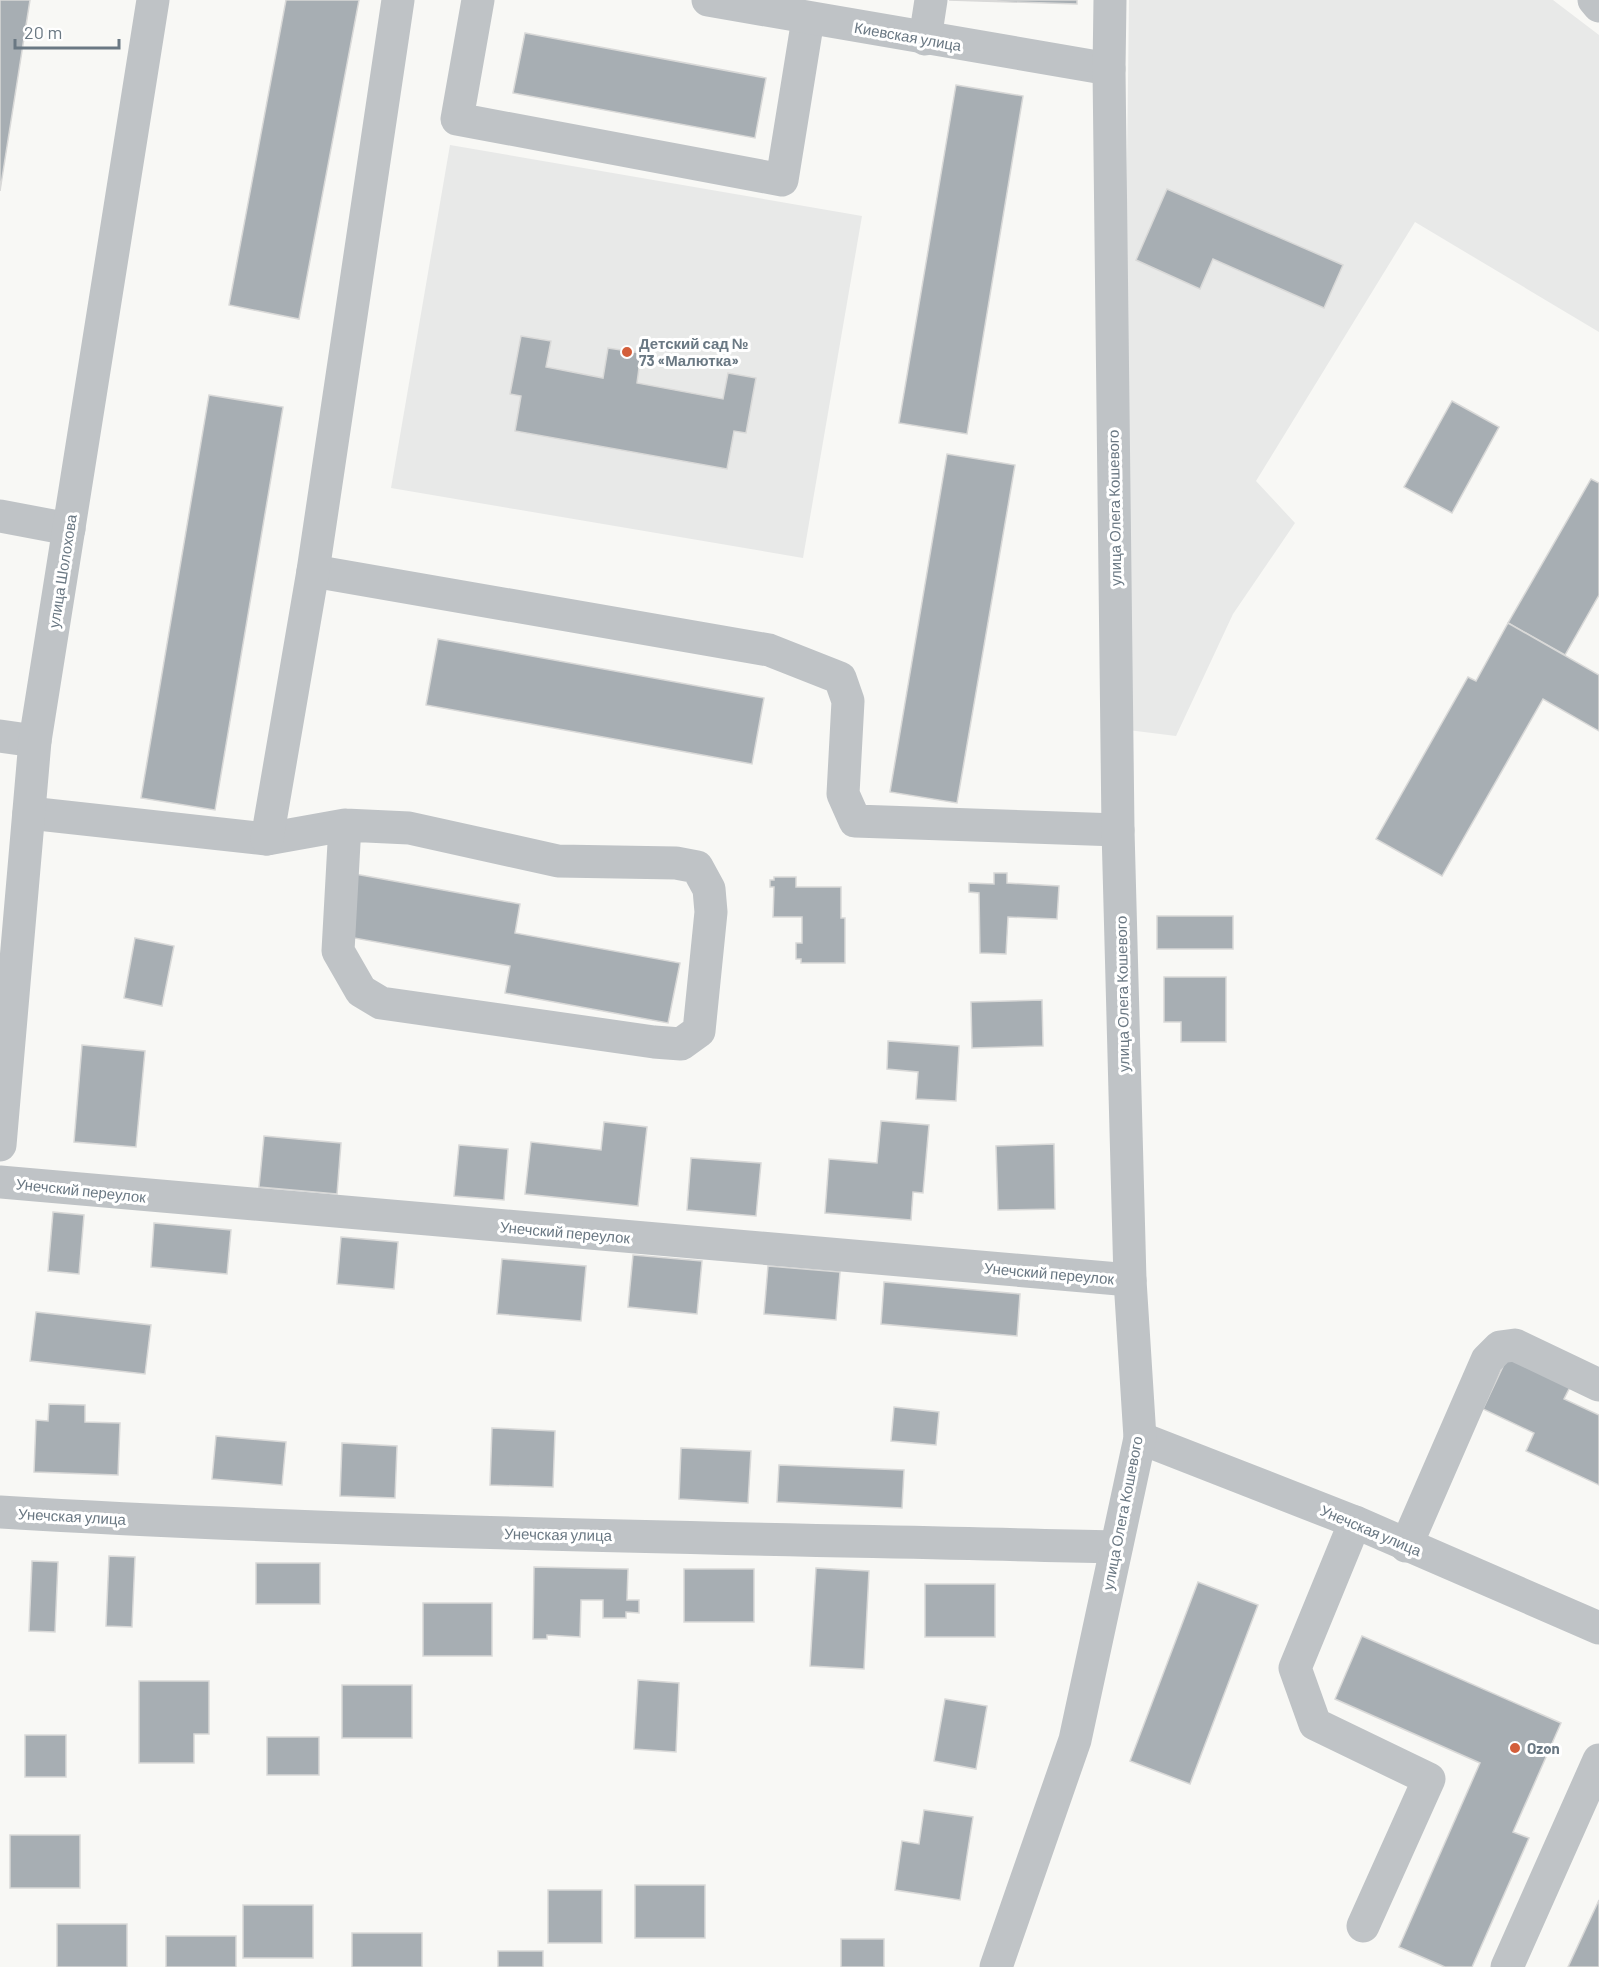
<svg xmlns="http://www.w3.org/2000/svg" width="1599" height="1967" font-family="Barlow,sans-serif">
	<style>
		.built { fill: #e8e9e8 }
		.building { fill: #a7aeb3; stroke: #d9d9d8; stroke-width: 1.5 }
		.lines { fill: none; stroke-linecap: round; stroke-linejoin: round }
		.minor { stroke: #bfc3c6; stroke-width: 33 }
		.poi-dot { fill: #d35e3a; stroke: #fff; stroke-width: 2 }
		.labels { text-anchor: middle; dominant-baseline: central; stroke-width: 6; stroke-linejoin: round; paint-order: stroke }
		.street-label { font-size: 15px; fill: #6a7883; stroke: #fff }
		.poi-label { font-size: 15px; font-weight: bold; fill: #6a7883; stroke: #fff; text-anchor: start }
	</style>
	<rect width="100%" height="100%" fill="#f8f8f5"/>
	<g class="built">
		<polygon points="1129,0 1553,0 1599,35 1599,332 1415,222 1256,481 1295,523 1233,614 1176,736 1120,729"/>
		<polygon points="450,145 862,216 803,558 391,488"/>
	</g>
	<g class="building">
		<polygon points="0,0 30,0 0,191"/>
		<polygon points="286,0 359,0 299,319 229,305"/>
		<polygon points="949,0 1077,0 1077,4"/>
		<polygon points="525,33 766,78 755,138 513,93"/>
		<polygon points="956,85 1023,96 967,434 899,423"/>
		<polygon points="1167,189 1343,265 1324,308 1213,259 1200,289 1136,260"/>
		<polygon points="521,336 551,341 546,367 603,378 608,348 641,353 637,383 723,399 728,373 756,378 746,433 734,431 727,469 515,431 521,396 510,394"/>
		<polygon points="209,395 283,407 215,810 141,798"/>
		<polygon points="1452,401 1499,427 1452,513 1404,487"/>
		<polygon points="947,454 1015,465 957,803 890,792"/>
		<polygon points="1591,479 1599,483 1599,595 1565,655 1508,623"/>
		<polygon points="1508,623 1599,675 1599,731 1543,699 1442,876 1376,839 1468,677 1476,681"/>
		<polygon points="438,639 764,698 752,764 426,705"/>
		<polygon points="994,873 1007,873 1007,883 1059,886 1057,919 1008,917 1006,954 980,953 979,893 969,892 969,883 994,884"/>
		<polygon points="355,874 520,904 515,933 680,963 668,1023 505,993 510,966 343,936"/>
		<polygon points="774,877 796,877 796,887 841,887 841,918 845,918 845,963 801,963 801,959 796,959 796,943 802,943 802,917 773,917 774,887 770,887 770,880 774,880"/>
		<rect x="1157" y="916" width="76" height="33"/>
		<polygon points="135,938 174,946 162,1006 124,998"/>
		<polygon points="1164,977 1226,977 1226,1042 1181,1042 1181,1022 1164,1022"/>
		<polygon points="1042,1000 1043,1046 972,1048 971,1002"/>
		<polygon points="888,1041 959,1046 956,1101 916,1099 918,1072 887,1069"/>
		<polygon points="82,1045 145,1051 136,1147 74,1142"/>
		<polygon points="881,1121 929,1125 923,1193 913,1192 911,1220 825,1213 829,1159 877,1163"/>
		<polygon points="604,1122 647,1127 638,1206 525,1194 531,1142 601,1150"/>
		<polygon points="264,1136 341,1143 337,1194 259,1187"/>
		<polygon points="1054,1144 1055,1209 998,1210 996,1146"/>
		<polygon points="459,1145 508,1149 504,1200 454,1196"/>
		<polygon points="691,1158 761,1163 756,1216 687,1210"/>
		<polygon points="53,1212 84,1215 79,1274 48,1271"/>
		<polygon points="154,1223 231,1230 227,1274 151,1267"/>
		<polygon points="341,1237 398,1242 394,1289 337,1284"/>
		<polygon points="633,1255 702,1261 697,1314 628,1307"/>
		<polygon points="502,1259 586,1266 581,1321 497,1314"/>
		<polygon points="768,1266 840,1272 836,1320 764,1314"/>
		<polygon points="884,1282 1020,1294 1017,1336 881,1324"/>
		<polygon points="36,1312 151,1325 145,1374 30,1361"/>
		<polygon points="1508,1356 1571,1385 1564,1399 1599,1415 1599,1485 1526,1451 1534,1433 1483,1409"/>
		<polygon points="49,1404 85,1405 85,1422 120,1423 118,1475 34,1472 36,1420 48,1421"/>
		<polygon points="894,1407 939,1412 936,1445 891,1441"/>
		<polygon points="492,1428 555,1431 553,1487 490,1485"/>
		<polygon points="216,1436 286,1442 282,1485 212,1479"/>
		<polygon points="342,1443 397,1446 395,1498 340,1496"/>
		<polygon points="681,1448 751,1451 748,1503 679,1499"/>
		<polygon points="779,1465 904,1470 902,1508 777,1502"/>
		<polygon points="109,1556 135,1557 132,1627 106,1626"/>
		<polygon points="32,1561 58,1562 55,1632 29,1631"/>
		<rect x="256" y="1563" width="64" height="41"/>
		<polygon points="534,1567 628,1569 627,1600 639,1600 639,1613 626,1612 626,1618 603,1618 603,1600 581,1600 580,1637 547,1635 547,1639 533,1639"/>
		<polygon points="816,1568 869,1571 864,1669 810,1666"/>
		<rect x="684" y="1569" width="70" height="53"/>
		<polygon points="1198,1582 1258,1605 1190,1784 1130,1761"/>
		<rect x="925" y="1584" width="70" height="53"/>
		<rect x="423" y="1603" width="69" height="53"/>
		<polygon points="1362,1636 1561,1723 1513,1832 1529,1838 1472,1967 1445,1967 1399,1947 1480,1763 1335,1699"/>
		<polygon points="638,1680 679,1683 676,1752 634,1749"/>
		<polygon points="139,1681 209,1681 209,1734 194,1734 194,1763 139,1763"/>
		<rect x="342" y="1685" width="70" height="53"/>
		<polygon points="945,1699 987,1706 976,1769 934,1761"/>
		<rect x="25" y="1735" width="41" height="42"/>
		<rect x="267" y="1737" width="52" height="38"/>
		<polygon points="924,1810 973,1817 960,1900 895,1890 902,1841 919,1844"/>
		<rect x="10" y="1835" width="70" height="53"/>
		<rect x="635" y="1885" width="70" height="53"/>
		<rect x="548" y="1890" width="54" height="53"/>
		<polygon points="1599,1900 1599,1967 1568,1967"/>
		<rect x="243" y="1905" width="70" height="53"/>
		<rect x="57" y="1924" width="70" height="43"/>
		<rect x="352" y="1933" width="70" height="34"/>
		<rect x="166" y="1936" width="70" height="31"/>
		<rect x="841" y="1939" width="43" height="28"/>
		<rect x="498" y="1951" width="45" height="16"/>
	</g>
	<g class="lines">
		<g class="minor">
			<polyline points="478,0 457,119 782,180 808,19"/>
			<polyline points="708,0 1109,69"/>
			<polyline points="1594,0 1599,6"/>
			<polyline points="925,39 931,0"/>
			<polyline points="0,516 69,529"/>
			<polyline points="313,571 769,650 840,678 848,701 843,794 855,821 1118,830"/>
			<polyline points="0,736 35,741"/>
			<polyline points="29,813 267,839 345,825 409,828 558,861 676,863 697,867 709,889 711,912 699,1031 681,1044 654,1042 381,1003 361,991 338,951 345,825"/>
			<polyline points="267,839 313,571 398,0"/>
			<polyline points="0,1145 35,741 153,0"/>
			<polyline points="0,1182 1130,1280"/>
			<polyline points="1140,1438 1355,1522 1599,1628"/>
			<path d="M0,1512C372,1534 744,1538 1116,1547"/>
			<polyline points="1355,1522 1295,1668 1315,1724 1429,1779 1363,1926"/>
			<polyline points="1406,1546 1487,1360 1500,1347 1515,1345 1599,1385"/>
			<polyline points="996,1967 1075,1740 1140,1438 1130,1280 1118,830 1109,69 1110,0"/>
			<polyline points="1507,1967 1599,1760"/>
		</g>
	</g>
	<g class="poi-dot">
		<circle cx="627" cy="352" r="6"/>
		<circle cx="1515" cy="1748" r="6"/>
	</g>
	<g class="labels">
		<g class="street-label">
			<text transform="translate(908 36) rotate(10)">Киевская улица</text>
			<text transform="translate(1114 508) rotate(-91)">улица Олега Кошевого</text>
			<text transform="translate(62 571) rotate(-81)">улица Шолохова</text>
			<text transform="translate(1122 994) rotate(-91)">улица Олега Кошевого</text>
			<text transform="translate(81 1190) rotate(6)">Унечский переулок</text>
			<text transform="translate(565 1232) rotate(5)">Унечский переулок</text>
			<text transform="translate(1049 1273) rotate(5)">Унечский переулок</text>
			<text transform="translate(1122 1513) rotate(-79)">улица Олега Кошевого</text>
			<text transform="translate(72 1516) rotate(3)">Унечская улица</text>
			<text transform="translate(1371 1530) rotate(23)">Унечская улица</text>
			<text transform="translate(558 1534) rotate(1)">Унечская улица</text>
		</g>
		<g class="poi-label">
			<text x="639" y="343">Детский сад №<tspan x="639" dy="17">73 «Малютка»</tspan></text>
			<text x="1527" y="1748">Ozon</text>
		</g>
	</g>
	<path d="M15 39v9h104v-9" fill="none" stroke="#6a7883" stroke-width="3"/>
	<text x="24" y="39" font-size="18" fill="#6a7883" stroke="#ffffff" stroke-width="4.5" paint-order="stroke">20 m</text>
</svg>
